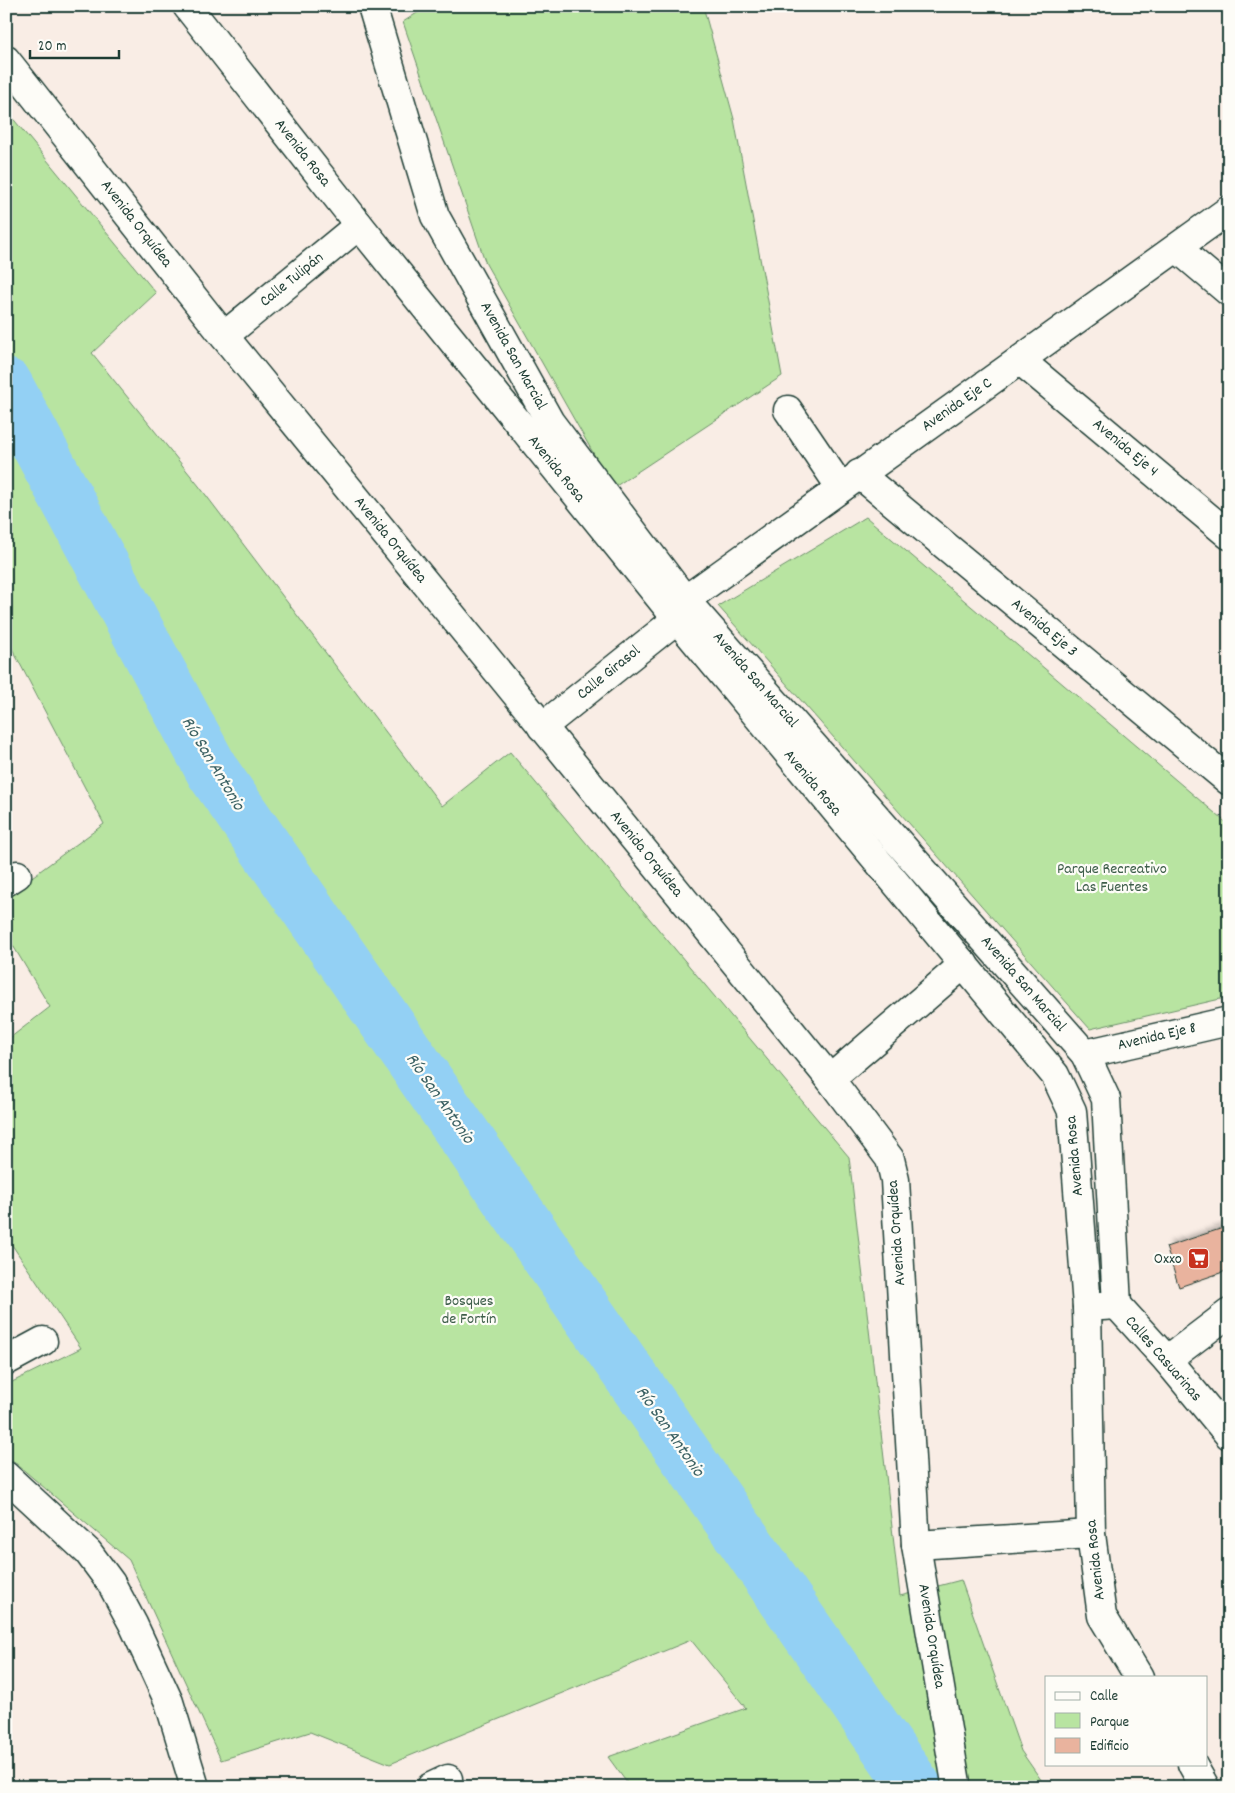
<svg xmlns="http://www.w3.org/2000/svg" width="1235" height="1793" font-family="Dekko,sans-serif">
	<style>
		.green { fill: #b8e4a1; stroke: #6c906a }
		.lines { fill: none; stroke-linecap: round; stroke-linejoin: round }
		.river { stroke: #93d0f4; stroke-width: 54 }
		.building { fill: #e9b39e; stroke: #1f3d34; filter: url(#shadow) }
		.minor-casing { stroke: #1f3d34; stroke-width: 31 }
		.minor { stroke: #fdfcf7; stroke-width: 28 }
		.labels { text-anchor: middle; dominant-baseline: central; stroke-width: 4.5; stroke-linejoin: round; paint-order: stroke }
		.street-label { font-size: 16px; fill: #1f3d34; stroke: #fdfcf7 }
		.park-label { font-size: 16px; fill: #3e5e4a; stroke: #fdfcf7 }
		.poi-label { font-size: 16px; fill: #1f3d34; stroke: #fdfcf7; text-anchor: end }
		.water-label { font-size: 18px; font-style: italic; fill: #3c6264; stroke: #fdfcf7 }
	</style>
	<defs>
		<filter id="shadow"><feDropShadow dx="4.5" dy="-4.5" stdDeviation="2.5" flood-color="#0004"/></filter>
	</defs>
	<rect width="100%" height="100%" fill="#f9ede5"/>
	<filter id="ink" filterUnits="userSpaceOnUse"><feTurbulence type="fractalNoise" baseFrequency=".02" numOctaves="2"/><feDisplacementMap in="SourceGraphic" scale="10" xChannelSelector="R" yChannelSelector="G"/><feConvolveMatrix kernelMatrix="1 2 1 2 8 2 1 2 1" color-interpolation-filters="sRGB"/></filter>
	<g filter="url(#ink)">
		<g class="green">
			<polygon points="428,6 703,6 734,119 782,376 613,488 486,264 403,22"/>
			<polygon points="6,110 156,293 92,353 199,486 442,806 510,752 849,1157 900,1596 961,1580 1021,1751 1046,1787 630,1787 608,1757 746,1708 691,1640 390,1764 310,1732 221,1760 129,1560 6,1455 6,1385 81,1348 6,1236 6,1041 50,1007 6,934 6,896 104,824 6,637"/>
			<polygon points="866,517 1229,825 1229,997 1090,1029 718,606"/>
		</g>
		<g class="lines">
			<polyline class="river" points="6,385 213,772 915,1787"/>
		</g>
		<polygon class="building" points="1223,1228 1229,1270 1179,1287 1166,1247"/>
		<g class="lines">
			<defs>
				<g id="minor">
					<polyline points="187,6 359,225 677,619 1055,1075 1072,1111 1087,1307 1091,1534 1102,1616 1139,1677"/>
					<polyline points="372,6 435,216 550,422 685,600 1085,1054 1106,1099 1117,1305 1087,1307"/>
					<polyline points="6,60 224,336 830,1079 890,1159 895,1180 916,1545 956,1783"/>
					<polyline points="1177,248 1229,292"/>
					<polyline points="224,336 359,225"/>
					<polyline points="1021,361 1229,535"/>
					<polyline points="788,410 841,488"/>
					<polyline points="859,474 1229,781"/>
					<polyline points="685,600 1229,210"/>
					<polyline points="542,727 677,619"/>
					<polyline points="6,882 17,875"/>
					<polyline points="1085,1054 1229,1021"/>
					<polyline points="830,1079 964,964"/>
					<polyline points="1117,1305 1167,1360 1229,1435"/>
					<polyline points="1167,1360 1229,1313"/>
					<polyline points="6,1361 43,1341"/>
					<polyline points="6,1476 88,1552 111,1583 133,1624 169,1702 195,1787"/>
					<polyline points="916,1545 1091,1534"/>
					<polyline points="1192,1764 1205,1787"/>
					<polyline points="431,1787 448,1779"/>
				</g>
			</defs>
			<use href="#minor" class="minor-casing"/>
			<use href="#minor" class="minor"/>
		</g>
	</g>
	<defs>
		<symbol id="supermarket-square" viewBox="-11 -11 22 22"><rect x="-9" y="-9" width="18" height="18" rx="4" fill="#c8321e" stroke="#fdfcf7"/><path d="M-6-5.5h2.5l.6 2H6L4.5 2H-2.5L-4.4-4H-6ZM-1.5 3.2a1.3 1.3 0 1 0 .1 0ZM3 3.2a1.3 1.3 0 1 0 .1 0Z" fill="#fff"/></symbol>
	</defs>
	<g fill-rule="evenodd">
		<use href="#supermarket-square" x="1186" y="1246" width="25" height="25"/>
	</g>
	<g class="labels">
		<g class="street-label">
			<text transform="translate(302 153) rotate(52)">Avenida Rosa</text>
			<text transform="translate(136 224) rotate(52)">Avenida Orquídea</text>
			<text transform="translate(292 280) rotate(-39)">Calle Tulipán</text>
			<text transform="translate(513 356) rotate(61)">Avenida San Marcial</text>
			<text transform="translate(957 405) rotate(-35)">Avenida Eje C</text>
			<text transform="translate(1125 448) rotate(40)">Avenida Eje 4</text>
			<text transform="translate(556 469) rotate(51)">Avenida Rosa</text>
			<text transform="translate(390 540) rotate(51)">Avenida Orquídea</text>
			<text transform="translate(1044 628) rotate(40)">Avenida Eje 3</text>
			<text transform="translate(609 673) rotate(-39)">Calle Girasol</text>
			<text transform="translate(755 680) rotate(49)">Avenida San Marcial</text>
			<text transform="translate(812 783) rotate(50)">Avenida Rosa</text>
			<text transform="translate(646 854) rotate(51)">Avenida Orquídea</text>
			<text transform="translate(1023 984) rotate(49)">Avenida San Marcial</text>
			<text transform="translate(1157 1037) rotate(-13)">Avenida Eje 8</text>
			<text transform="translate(1075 1156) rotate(-95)">Avenida Rosa</text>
			<text transform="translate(897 1233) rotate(-94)">Avenida Orquídea</text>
			<text transform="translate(1163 1359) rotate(49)">Calles Casuarinas</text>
			<text transform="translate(1096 1560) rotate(-96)">Avenida Rosa</text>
			<text transform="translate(931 1636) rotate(81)">Avenida Orquídea</text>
		</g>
		<g class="park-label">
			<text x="1112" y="869">Parque Recreativo<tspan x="1112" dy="18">Las Fuentes</tspan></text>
			<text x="469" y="1301">Bosques<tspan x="469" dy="18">de Fortín</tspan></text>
		</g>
		<g class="poi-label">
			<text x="1182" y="1259">Oxxo</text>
		</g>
		<g class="water-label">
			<text transform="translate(212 764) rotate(59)">Río San Antonio</text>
			<text transform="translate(439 1099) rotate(55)">Río San Antonio</text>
			<text transform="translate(669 1432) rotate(55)">Río San Antonio</text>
		</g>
	</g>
	<rect width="1235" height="1793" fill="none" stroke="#fdfcf7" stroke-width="25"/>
	<rect x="12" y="12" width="1210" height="1768" fill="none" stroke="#1f3d34" stroke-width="2" filter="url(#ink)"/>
	<rect x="1045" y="1676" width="162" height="90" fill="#fdfcf7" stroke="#a4b0a9"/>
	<rect x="1055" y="1692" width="25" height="8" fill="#fdfcf7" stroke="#a4b0a9"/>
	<text x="1090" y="1700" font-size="15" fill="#1f3d34">Calle</text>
	<rect x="1055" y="1713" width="25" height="15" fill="#b8e4a1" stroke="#a4b0a9"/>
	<text x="1090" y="1726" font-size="15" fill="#1f3d34">Parque</text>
	<rect x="1055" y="1738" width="25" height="15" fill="#e9b39e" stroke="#a4b0a9"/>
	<text x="1090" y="1750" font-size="15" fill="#1f3d34">Edificio</text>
	<path d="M30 50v8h89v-8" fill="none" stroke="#1f3d34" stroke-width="2.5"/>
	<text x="38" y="50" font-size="15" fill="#1f3d34" stroke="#fdfcf7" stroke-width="4" paint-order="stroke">20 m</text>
</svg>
